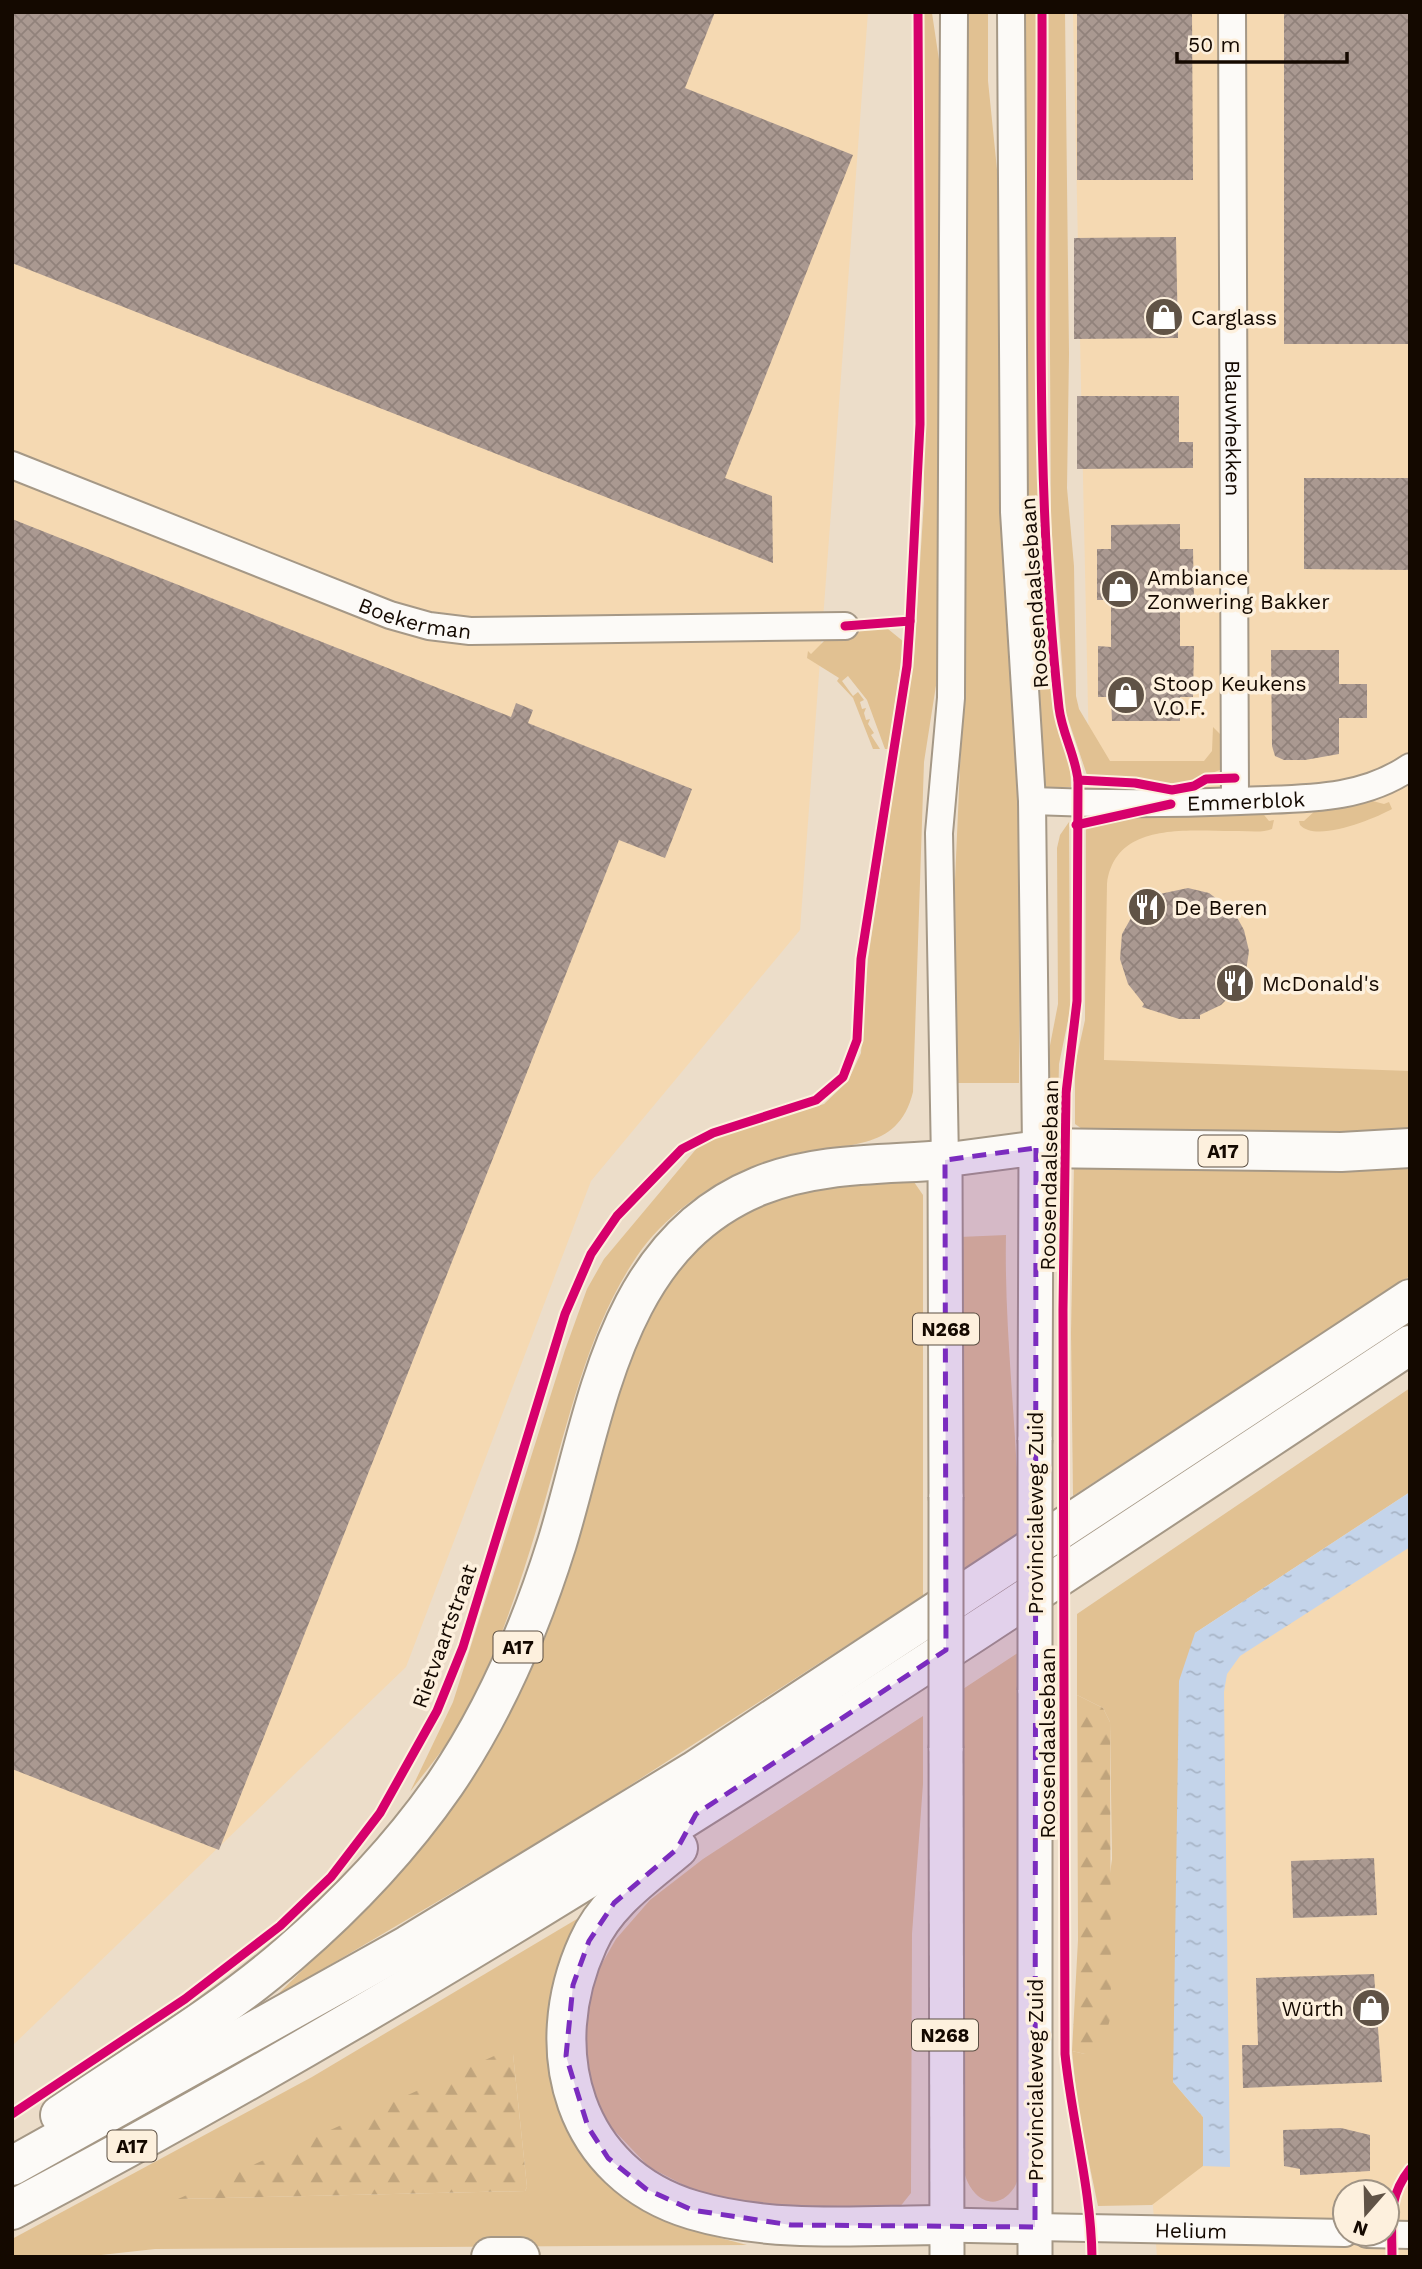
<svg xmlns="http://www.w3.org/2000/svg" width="1422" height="2269" font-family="'Work Sans',sans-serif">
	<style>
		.built { fill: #f5d9b2; fill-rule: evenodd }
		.grass { fill: #e1c192; fill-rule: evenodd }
		.forest { fill: url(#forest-firs) }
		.water { fill: url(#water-ripples) }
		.building { fill: url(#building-cross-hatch) }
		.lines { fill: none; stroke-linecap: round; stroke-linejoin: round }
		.minor-casing { stroke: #a59886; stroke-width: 30 }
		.major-casing { stroke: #a59886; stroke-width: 37 }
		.highway-casing { stroke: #a59886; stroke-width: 42 }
		.minor { stroke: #fcfaf7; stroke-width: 26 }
		.major { stroke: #fcfaf7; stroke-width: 33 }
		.highway { stroke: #fcfaf7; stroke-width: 38 }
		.major-bridge-casing { stroke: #a59886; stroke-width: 37; stroke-linecap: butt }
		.major-bridge { stroke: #fcfaf7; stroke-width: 33 }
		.cycleway-casing { stroke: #fdf0dd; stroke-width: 13 }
		.cycleway { stroke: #d6006c; stroke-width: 9 }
		.marked { fill: #7b2cbf; fill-opacity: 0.2; stroke: #7b2cbf; stroke-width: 5; stroke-dasharray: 14 9; stroke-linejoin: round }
		.labels { text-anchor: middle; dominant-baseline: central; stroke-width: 7; stroke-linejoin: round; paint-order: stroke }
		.shield { fill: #fdf0dd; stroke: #5a4e42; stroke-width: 2 }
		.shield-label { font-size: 19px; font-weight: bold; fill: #140900 }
		.poi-label { font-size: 21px; fill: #140900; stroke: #fdf0dd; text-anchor: start }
		.street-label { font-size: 21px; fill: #140900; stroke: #fdf0dd }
	</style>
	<defs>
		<pattern id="forest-firs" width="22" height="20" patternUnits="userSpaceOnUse" patternTransform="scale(1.75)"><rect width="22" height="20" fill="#e1c192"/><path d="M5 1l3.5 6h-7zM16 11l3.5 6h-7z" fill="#c0a47c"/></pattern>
		<pattern id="water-ripples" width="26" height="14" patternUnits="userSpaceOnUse" patternTransform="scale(1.75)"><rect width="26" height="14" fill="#c4d4ea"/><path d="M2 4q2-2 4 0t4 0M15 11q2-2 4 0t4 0" fill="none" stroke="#a8b5c7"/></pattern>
		<pattern id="building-cross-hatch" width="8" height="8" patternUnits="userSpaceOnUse" patternTransform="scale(1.75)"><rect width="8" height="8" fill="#aa9991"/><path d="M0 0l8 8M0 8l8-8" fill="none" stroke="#91827b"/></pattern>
	</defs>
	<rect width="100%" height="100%" fill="#ecddc9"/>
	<g class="built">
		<polygon points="12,12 868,12 800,930 591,1181 406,1667 12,2046"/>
		<polygon points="1073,12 1410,12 1410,1091 1096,1081"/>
		<path d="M1410,1437V2257H1157L1128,1888L1200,1687ZM1345,2192H1387V2234H1345Z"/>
	</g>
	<g class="grass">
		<polygon points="965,12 988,12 988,81 1000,199 1021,817 1019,1083 956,1083 955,880 966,632"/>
		<polygon points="1023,12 1036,12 1040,523 1054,712 1070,758 1071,787 1043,787 1026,524"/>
		<polygon points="1048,12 1065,12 1069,354 1067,488 1074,566 1076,696 1079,709 1110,761 1204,761 1212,751 1213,727 1221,735 1220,770 1180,785 1087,775 1066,713 1051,523"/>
		<path d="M924,13H932L942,80V647L924,762L913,1092C898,1154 843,1142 793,1154C778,1157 762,1163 748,1169C706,1186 663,1218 637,1256C589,1327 570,1415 546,1497C522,1579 496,1663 451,1737C439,1756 423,1774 410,1792L453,1702L565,1350L587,1289L604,1259L702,1142L824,1104L848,1081L861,1053L868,959L914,656L924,501Z"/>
		<polygon points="862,629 888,629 904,642 888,749 885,749 867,700 848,676 842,681 853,696 858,692 864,700 860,702 862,709 866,708 864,713 866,720 870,719 868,724 874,733 871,735 880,749 873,749 853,698 837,681 839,678 807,658 808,651 811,654 825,640 850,640"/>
		<path d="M1365,799L1384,804L1389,802L1392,809C1374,819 1316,843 1300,825L1299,821H1304L1317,809Z"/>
		<path d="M1260,810L1269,821L1274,820L1272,829C1262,833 1250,831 1239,831C1193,832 1115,819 1107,884L1104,1060L1410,1071V1137L1085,1131L1075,1124V1065L1085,1020L1086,824L1150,813Z"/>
		<polygon points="1069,822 1070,1011 1059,1064 1058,1106 1047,1083 1046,1066 1058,1004 1057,848 1060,835"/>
		<polygon points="1074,1163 1410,1164 1410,1276 1073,1496 1071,1333"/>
		<path d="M898,1176L914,1182L923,1195V1596L584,1815L274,1998L327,1946L460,1783L657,1284C678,1265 698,1242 721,1225C773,1188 837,1184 898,1176Z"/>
		<path d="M1006,1235C1004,1334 1018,1433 1019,1533L963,1569L959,1237Z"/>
		<polygon points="1410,1388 1410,1492 1195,1633 1173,2082 1203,2117 1203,2166 1152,2205 1098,2206 1078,2110 1072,2051 1085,2054 1112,1859 1110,1722 1103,1708 1077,1695 1077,1614"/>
		<path d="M1019,1652L1021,2166C1019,2173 1018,2182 1014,2188C996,2214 972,2199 965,2175L963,1689Z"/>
		<polygon points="923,1716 923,1784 912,1934 911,2193 899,2208 833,2219 703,2195 649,2167 607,2123 589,2084 582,2026 592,1981 616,1939 650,1900 703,1859"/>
		<path d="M587,1913L556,2002L638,2202L690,2230L747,2245L155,2249L83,2257H12V2239L312,2077ZM513,2054L527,2187L525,2191L181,2199Z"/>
	</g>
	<g class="forest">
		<path d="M1077,1695L1103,1708L1110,1722L1111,2016C1106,2034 1102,2045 1085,2054L1072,2051L1078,1940Z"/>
		<polygon points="510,2052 513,2054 527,2187 525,2191 178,2199 494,2056"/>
	</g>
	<polygon class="water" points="1410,1492 1410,1547 1240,1656 1227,1674 1224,1692 1230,2167 1203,2166 1203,2117 1173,2082 1179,1681 1195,1633"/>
	<g class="building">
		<polygon points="12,12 715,12 685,88 853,155 725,478 772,496 773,563 12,263"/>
		<polygon points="1077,12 1192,12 1193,180 1077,180"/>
		<rect x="1284" y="12" width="126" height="332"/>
		<polygon points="1176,237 1178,338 1074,339 1074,238"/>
		<polygon points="1077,396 1179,396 1179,442 1193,442 1193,468 1077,469"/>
		<polygon points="1304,478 1410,478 1410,570 1304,569"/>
		<polygon points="12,519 511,717 516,703 533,710 528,723 692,789 665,858 619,840 219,1850 12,1769"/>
		<polygon points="1180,524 1180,549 1193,549 1194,600 1180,599 1180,646 1194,646 1193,697 1180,697 1180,721 1112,721 1111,697 1098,697 1098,646 1111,647 1111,600 1097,600 1097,549 1111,549 1111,525"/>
		<polygon points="1271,650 1339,650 1339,684 1367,684 1367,718 1339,718 1339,754 1305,760 1284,760 1275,756 1272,746"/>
		<polygon points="1188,888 1209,893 1234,912 1244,930 1249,951 1246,971 1236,990 1221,1005 1200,1015 1200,1019 1179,1019 1142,1007 1144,1004 1128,984 1120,959 1122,934 1135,911 1155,895"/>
		<polygon points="1374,1858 1377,1915 1293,1918 1291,1861"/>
		<polygon points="1374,1974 1382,2082 1243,2088 1242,2045 1258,2045 1256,1978"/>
		<polygon points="1341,2128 1370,2135 1370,2171 1300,2175 1300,2169 1284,2166 1283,2130"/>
	</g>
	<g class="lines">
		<defs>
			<g id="minor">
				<polyline points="1011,12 1014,512 1032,801 1036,1148"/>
				<path id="s1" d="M1232,12L1235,801"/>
				<path id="s2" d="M12,465L390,615L429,626L470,631L845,626"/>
				<path id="s3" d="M1032,801C1102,804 1171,804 1240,801C1300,798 1359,802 1410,767"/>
				<polyline points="945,1160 939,833 951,698 954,12"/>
				<path id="s4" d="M1035,2227L1345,2233"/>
				<polyline points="1367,2234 1410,2235"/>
			</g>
			<g id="major">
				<polyline points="946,1497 945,1160 1036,1148 1035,1440"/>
				<polyline points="1035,1690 1035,2257"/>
				<polyline points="946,1748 947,2257"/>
				<polyline points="946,2225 1035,2227"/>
			</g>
			<g id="highway">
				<polyline points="1036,1148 1341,1152 1410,1148"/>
				<path d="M678,1848C645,1876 606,1902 588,1943C539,2050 573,2174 693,2210C773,2234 863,2225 946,2225"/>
				<path d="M60,2115C136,2063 219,2015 289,1954C346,1905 402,1846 445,1784C494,1712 531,1626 557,1543C597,1412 614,1245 759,1186C817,1162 884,1165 945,1160"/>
				<polyline points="12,2166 408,1945 694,1771 1410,1299"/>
				<path d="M12,2210C498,1954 953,1647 1410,1345"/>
				<polyline points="491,2257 520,2257"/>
			</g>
		</defs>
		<use href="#minor" class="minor-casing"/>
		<use href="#major" class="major-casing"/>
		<use href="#highway" class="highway-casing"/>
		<use href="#minor" class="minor"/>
		<use href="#major" class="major"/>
		<use href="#highway" class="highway"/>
		<defs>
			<g id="major-bridge">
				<polyline points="946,1497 946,1748"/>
				<polyline points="1035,1690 1035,1440"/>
			</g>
		</defs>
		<use href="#major-bridge" class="major-bridge-casing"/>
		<use href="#major-bridge" class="major-bridge"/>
		<defs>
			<g id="cycleway">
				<path d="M1042,12C1043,244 1033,478 1059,708C1062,733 1075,754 1078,780L1077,1001L1066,1093L1063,1310L1065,2054C1072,2122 1091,2188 1092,2257"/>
				<polyline points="845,626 910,621 920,424 918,12"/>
				<polyline points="1078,780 1135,783 1172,790 1194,786 1206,779 1235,778"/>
				<polyline points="1076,825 1171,804"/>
				<polyline points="12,2114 185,1999 280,1926 331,1877 380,1813 437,1711 463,1647 565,1314 591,1254 617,1216 682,1149 713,1133 816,1100 843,1077 857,1040 861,959 907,666 910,621"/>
				<path d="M1392,2257C1392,2221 1387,2198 1410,2169"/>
			</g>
		</defs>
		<use href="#cycleway" class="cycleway-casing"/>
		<use href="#cycleway" class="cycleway"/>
	</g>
	<path class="marked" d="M1036,1148L1035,2227L791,2225L692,2210L646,2189L608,2158L588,2127L566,2056L573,1985L589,1941L614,1903L677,1849L696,1814L946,1650L945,1160Z"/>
	<defs>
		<symbol id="shop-disc" viewBox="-11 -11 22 22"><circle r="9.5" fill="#605346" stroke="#fdf0dd"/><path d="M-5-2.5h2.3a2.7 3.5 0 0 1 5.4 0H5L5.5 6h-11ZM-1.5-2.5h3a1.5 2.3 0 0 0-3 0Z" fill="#fff"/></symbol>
		<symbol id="restaurant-disc" viewBox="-11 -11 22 22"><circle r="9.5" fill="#605346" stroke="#fdf0dd"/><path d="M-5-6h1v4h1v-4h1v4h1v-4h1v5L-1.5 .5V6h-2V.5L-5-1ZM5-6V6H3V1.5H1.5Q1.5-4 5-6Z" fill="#fff"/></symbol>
	</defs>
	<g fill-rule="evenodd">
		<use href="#shop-disc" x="1142" y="295" width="44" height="44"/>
		<use href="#shop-disc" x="1098" y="567" width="44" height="44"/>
		<use href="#shop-disc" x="1104" y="673" width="44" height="44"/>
		<use href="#restaurant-disc" x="1125" y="885" width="44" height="44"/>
		<use href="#restaurant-disc" x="1213" y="961" width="44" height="44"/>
		<use href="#shop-disc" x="1349" y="1986" width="44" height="44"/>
	</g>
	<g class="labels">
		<g class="shield">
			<rect x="1198.5" y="1135.5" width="49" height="31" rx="5"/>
			<rect x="913" y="1313.5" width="66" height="31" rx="5"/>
			<rect x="493.5" y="1631.5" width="49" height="31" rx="5"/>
			<rect x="912" y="2019.5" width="66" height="31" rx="5"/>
			<rect x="107.5" y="2130.5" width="49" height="31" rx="5"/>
		</g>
		<g class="shield-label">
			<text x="1223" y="1151">A17</text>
			<text x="946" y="1329">N268</text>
			<text x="518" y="1647">A17</text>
			<text x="945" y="2035">N268</text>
			<text x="132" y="2146">A17</text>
		</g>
		<g class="poi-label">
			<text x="1191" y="317">Carglass</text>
			<text x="1147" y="577">Ambiance<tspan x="1147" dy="24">Zonwering Bakker</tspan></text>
			<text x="1153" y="683">Stoop Keukens<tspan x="1153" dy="24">V.O.F.</tspan></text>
			<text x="1174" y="907">De Beren</text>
			<text x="1262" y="983">McDonald's</text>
			<text x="1344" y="2008" text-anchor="end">Würth</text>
		</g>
		<g class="street-label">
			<text stroke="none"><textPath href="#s1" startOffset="416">Blauwhekken</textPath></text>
			<text transform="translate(1034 593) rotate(-94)">Roosendaalsebaan</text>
			<text stroke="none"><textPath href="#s2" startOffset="432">Boekerman</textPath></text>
			<text stroke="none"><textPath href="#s3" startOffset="214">Emmerblok</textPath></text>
			<text transform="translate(1049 1175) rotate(-89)">Roosendaalsebaan</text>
			<text transform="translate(1035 1513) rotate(-90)">Provincialeweg Zuid</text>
			<text transform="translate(444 1636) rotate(-70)">Rietvaartstraat</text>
			<text transform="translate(1047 1743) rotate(-90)">Roosendaalsebaan</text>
			<text transform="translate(1035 2080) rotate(-90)">Provincialeweg Zuid</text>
			<text stroke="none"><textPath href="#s4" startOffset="156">Helium</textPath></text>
		</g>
	</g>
	<rect width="1422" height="2269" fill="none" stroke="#140900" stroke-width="28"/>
	<g transform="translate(1366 2213) rotate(200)"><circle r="33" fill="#fdf0dd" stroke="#a09485" stroke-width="2"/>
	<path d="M0-5L12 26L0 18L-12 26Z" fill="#605346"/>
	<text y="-10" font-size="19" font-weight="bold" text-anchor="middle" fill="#140900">N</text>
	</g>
	<path d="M1177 52v10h170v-10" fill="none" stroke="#140900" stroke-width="3.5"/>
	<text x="1188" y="52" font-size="21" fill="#140900" stroke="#fdf0dd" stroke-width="5" paint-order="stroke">50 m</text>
</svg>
